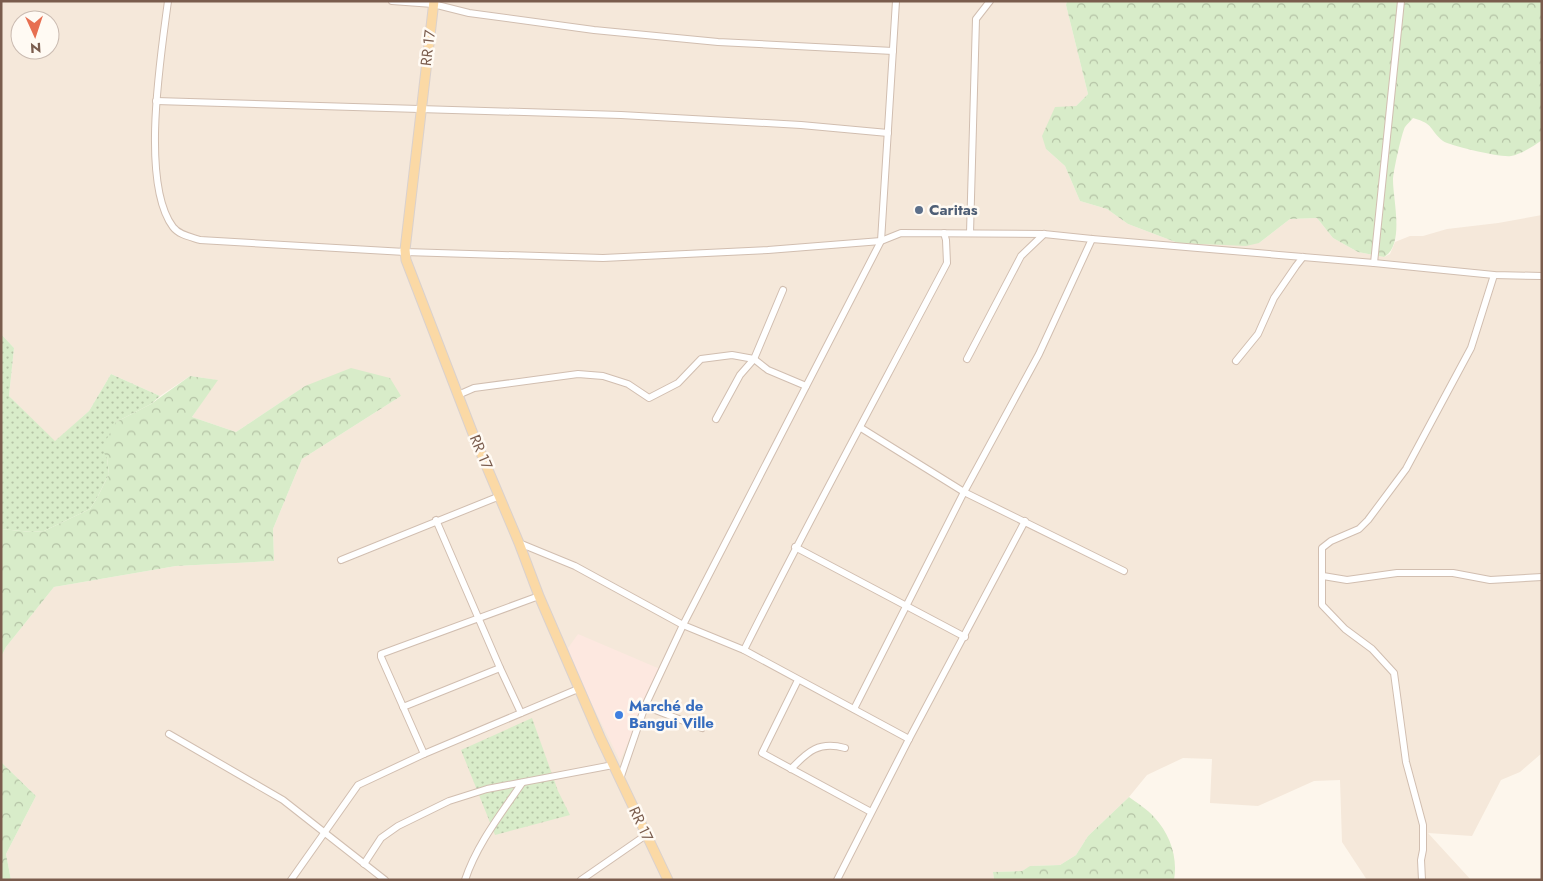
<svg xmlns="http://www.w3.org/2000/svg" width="1543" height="881" font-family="Jost,sans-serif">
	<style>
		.residential { fill: #f5e8da; fill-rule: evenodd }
		.commercial { fill: #fde8e0 }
		.grass { fill: url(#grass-dots) }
		.forest { fill: url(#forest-crowns) }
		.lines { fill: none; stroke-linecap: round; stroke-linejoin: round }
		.minor-casing { stroke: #d1beb0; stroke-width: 8 }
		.major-casing { stroke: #dad1cd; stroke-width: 11 }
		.minor { stroke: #fff; stroke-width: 6 }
		.major { stroke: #fbd9a5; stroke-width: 9 }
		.service-dot { fill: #5c6f8a; stroke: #fffaf3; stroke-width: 2 }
		.shop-dot { fill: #3f7fe0; stroke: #fffaf3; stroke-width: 2 }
		.labels { text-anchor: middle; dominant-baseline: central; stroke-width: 5; stroke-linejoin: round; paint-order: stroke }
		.street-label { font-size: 15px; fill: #7a5c4d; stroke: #fffaf3 }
		.service-label { font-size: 15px; font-weight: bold; fill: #4e5e75; stroke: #fffaf3; text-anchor: start }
		.shop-label { font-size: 15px; font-weight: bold; fill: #366cbe; stroke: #fffaf3; text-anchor: start }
	</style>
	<defs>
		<pattern id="grass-dots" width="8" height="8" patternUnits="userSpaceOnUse" patternTransform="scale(1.25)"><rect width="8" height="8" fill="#d8ecc9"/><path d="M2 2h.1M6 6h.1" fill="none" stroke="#b4c2a5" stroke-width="1.8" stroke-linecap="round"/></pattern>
		<pattern id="forest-crowns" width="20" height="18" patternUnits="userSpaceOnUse" patternTransform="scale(1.25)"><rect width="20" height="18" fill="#d8ecc9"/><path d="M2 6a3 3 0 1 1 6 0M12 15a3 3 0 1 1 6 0" fill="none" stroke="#b4c2a5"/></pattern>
	</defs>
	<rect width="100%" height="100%" fill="#fdf6ec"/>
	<path class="residential" d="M1,1H1067L1066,5L1088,94L1076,106L1046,149L1065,166L1080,201L1107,209L1128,224L1178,243H1259L1290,219L1317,218L1333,238L1358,252L1384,257L1390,254L1395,242L1410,236H1423L1447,229L1498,223L1542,215V753L1520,772L1501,780L1472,836L1428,833L1471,880H1367L1342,842L1340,780L1314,781L1258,806L1210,803L1212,759L1183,758L1147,775L1129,797L1088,836L1076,855L1060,865L1031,866L1022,871L993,872L994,880H11L6,854L36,796L1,762V657L6,647L54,587L176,566L274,561L273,529L302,459L401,396L305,386L236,432L192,417L217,380L190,376L160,396L111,374L89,411L55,442L9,396L14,348L1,334ZM20,20H50V50H20Z"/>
	<polygon class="commercial" points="578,634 660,669 620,761 573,666 568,648"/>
	<g class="grass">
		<polygon points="1,334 14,348 9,396 55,441 89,411 111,374 160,396 151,404 116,422 107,458 109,474 97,498 90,509 44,531 32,532 1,529"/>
		<polygon points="532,718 558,791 570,815 495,835 461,750"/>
	</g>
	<g class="forest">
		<path d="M1067,1H1542V140C1534,146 1521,154 1511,156C1502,158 1450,146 1443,141C1429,130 1435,124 1413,118C1411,121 1407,124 1405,127C1402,132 1393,172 1393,180C1393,200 1405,245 1384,257L1358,252L1333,238L1317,218L1290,219L1259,243L1246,246L1178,243L1128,224L1107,209L1080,201L1065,166L1046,149L1042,136L1055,107L1076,106L1088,94L1066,5Z"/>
		<polygon points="351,368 390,378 401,396 302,459 273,529 274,561 176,566 54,587 6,647 1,657 1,529 32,532 44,531 90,509 97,498 109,474 107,458 104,453 104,444 116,422 151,404 190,376 218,380 192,417 236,432 305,386"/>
		<polygon points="1,762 36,796 6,854 11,880 1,880"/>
		<path d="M1129,797C1137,803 1147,809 1154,817C1170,834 1178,857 1174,880H994L993,872L1022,871L1030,866L1060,865L1076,855L1088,836Z"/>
	</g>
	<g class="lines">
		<defs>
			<g id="minor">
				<path d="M168,1C161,55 140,183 173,227C179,235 191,237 200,240L405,252L603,258L768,250L881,241L901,233L1044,234L1092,239L1374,263L1494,275L1542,276"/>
				<polyline points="392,1 433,4 469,13 594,30 718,42 893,51"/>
				<polyline points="156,101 621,115 801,125 888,133"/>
				<polyline points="970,233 976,19 990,1"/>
				<polyline points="1374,263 1401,1"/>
				<polyline points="967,359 1021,256 1044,234"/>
				<polyline points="1236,361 1258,334 1274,298 1296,266 1303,257"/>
				<polyline points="458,395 474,388 578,374 603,376 628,384 649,398 678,383 701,359 732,355 754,359 768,370 806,386"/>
				<polyline points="716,419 740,375 754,359 783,290"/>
				<polyline points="861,428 964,492 1124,571"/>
				<polyline points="436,520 500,668 521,713"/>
				<polyline points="519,543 575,566 683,625 744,650 909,739"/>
				<polyline points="795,547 965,637"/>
				<polyline points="341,560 500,496"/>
				<polyline points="1323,576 1347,580 1397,573 1453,573 1490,580 1542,577"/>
				<path d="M744,650C809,520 879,392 947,263L946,240L944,233"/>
				<polyline points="798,680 762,753 871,812"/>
				<polyline points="645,706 702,728"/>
				<polyline points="403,707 500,668"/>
				<polyline points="854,709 964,492 1039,354 1092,239"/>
				<polyline points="169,734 283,800 385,880"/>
				<polyline points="424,754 381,657 381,654 539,596"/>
				<path d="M791,769C808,751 819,741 845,748"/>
				<polyline points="620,779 645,706 683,625 881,241 896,1"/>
				<polyline points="364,864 381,838 398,826 449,801 487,789 613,765"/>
				<polyline points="291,880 358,785 424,754 578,689"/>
				<path d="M465,880C477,844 501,814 522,783"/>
				<polyline points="581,880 646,835"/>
				<polyline points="837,880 909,739 1025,521"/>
				<polyline points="1422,880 1421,860 1423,850 1423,825 1406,762 1394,673 1372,649 1345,629 1322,605 1322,548 1331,541 1359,529 1368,520 1406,469 1471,348 1494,275"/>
			</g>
			<polyline id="major" points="434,1 405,250 406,260 475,439 519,543 539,596 600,737 668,880"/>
		</defs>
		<use href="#minor" class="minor-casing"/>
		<use href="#major" class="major-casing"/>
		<use href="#minor" class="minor"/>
		<use href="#major" class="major"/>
	</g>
	<circle class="service-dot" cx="919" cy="210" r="5"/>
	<circle class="shop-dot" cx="619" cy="715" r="5"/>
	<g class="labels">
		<g class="street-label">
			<text transform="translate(428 48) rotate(-83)">RR 17</text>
			<text transform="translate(481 452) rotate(67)">RR 17</text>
			<text transform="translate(641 824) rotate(65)">RR 17</text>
		</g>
		<g class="service-label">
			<text x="929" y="210">Caritas</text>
		</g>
		<g class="shop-label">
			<text x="629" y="706">Marché de<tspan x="629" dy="17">Bangui Ville</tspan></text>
		</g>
	</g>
	<rect width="1543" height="881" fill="none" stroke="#7a5c4d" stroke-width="5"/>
	<g transform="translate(35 35) rotate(177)"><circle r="24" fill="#fffaf3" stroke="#cabbb1"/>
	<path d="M0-4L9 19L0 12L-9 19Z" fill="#e76f51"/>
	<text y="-8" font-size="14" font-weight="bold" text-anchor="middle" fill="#7a5c4d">N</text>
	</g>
</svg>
